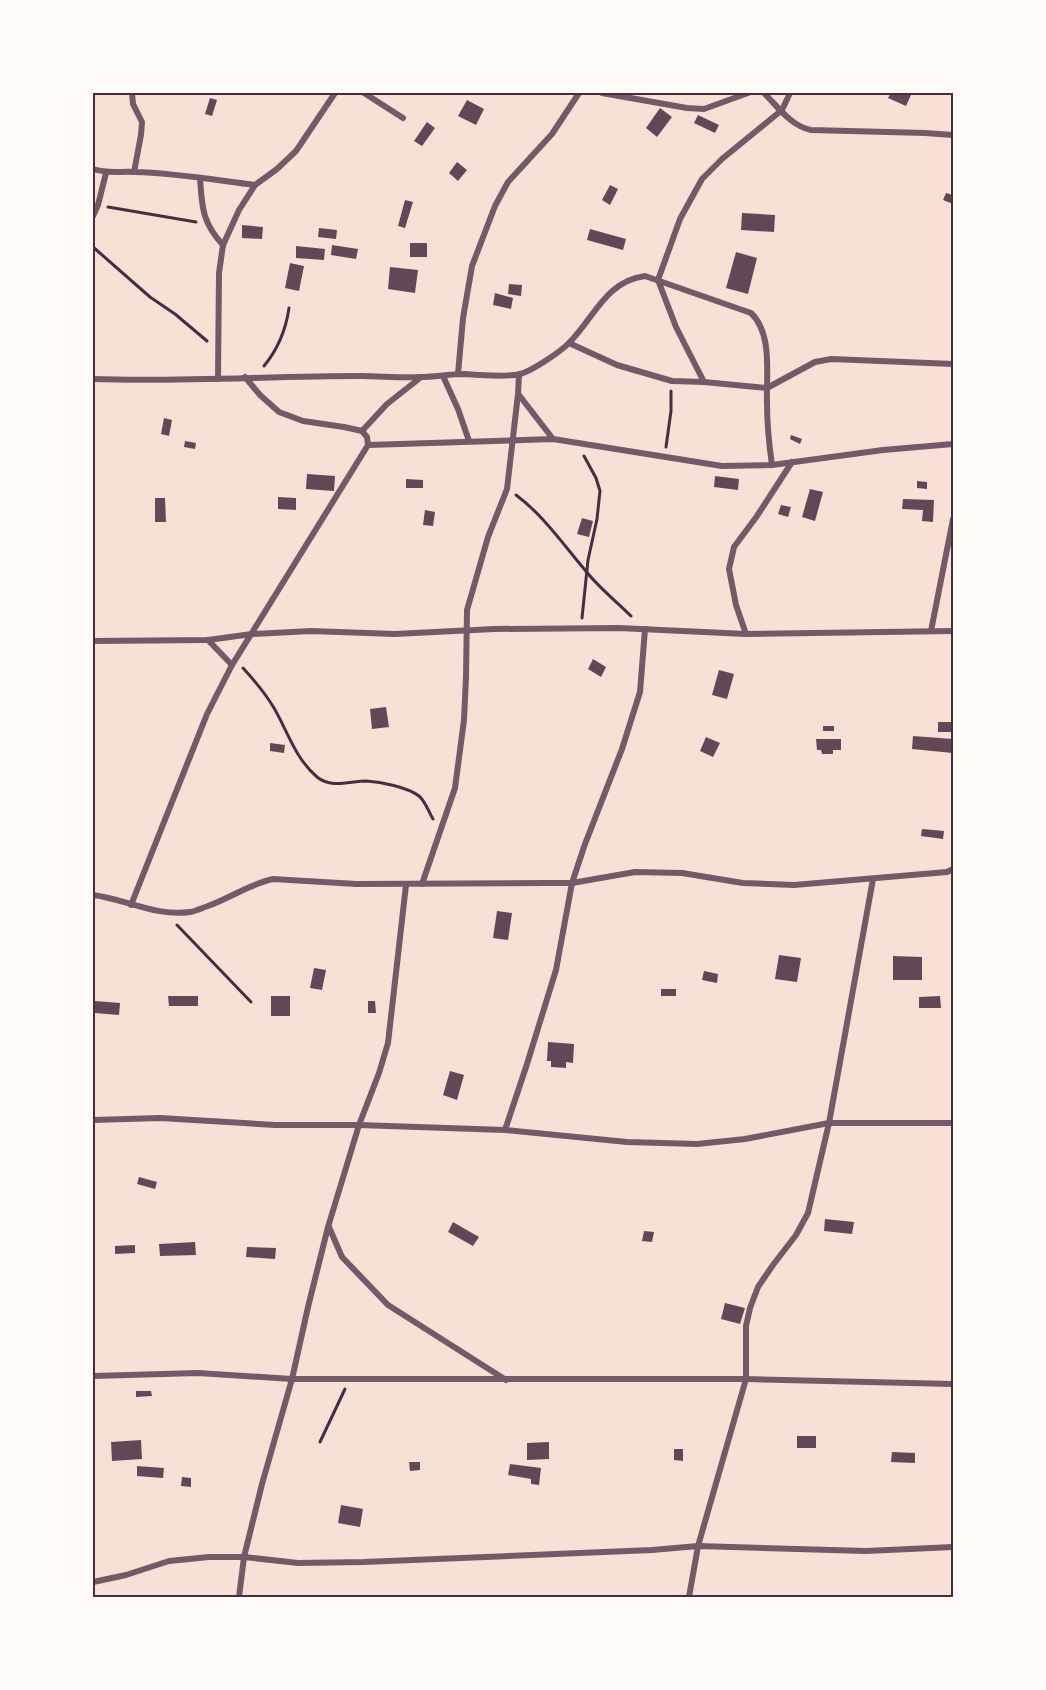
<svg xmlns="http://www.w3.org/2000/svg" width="1046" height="1690" font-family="Lora,serif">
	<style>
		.building { fill: #644757 }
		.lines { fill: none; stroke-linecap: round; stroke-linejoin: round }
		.path { stroke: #4a2c40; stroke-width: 3 }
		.minor { stroke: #755966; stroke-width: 6 }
		.neatline { fill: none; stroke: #4a2c40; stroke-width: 2 }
	</style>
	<rect width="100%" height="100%" fill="#f7e1d7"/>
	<g class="building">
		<polygon points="891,93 912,93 906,106 888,98"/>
		<polygon points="210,98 217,100 212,116 205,114"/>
		<polygon points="467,100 484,109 476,125 458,116"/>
		<polygon points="660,108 672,117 657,137 646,128"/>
		<polygon points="698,115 719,125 715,133 694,123"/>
		<polygon points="427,122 435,128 422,146 414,141"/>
		<polygon points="457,162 467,170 458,181 449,173"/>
		<polygon points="610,185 618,189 610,205 602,200"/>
		<polygon points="946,193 953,195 953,204 943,200"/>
		<polygon points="405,200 413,202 405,228 398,226"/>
		<polygon points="742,213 775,215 774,232 741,230"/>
		<polygon points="242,225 263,227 262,239 242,238"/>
		<polygon points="319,228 337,230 336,239 318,237"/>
		<polygon points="590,229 626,239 623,250 587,240"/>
		<rect x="410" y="243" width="17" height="14"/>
		<polygon points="332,245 358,249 356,259 331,255"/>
		<polygon points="296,246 325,249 324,260 296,258"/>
		<polygon points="736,252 757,258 748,294 726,288"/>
		<polygon points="290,263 304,266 299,291 285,288"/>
		<polygon points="390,267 418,270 415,293 388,289"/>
		<polygon points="509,284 522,285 521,296 508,294"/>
		<polygon points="495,293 513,298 511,309 493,305"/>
		<polygon points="164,418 172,420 169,436 161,434"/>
		<polygon points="791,435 802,439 800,444 790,439"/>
		<polygon points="185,441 196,443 195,449 184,447"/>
		<polygon points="307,474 335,476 334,491 306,489"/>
		<polygon points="715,476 739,479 738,490 714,487"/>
		<polygon points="406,479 423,480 423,488 406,488"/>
		<polygon points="917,481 927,482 927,489 917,488"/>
		<polygon points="810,489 823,492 815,521 802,517"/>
		<polygon points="278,497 296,498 296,510 278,509"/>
		<polygon points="155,498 165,498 166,522 155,522"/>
		<polygon points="903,499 934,500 933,522 922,521 923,510 902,509"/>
		<polygon points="781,505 791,507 788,517 778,514"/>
		<polygon points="425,510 435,512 433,526 423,525"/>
		<polygon points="582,518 593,521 589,537 577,534"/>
		<polygon points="593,659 606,667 601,677 588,669"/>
		<polygon points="719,670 734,674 727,699 712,695"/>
		<polygon points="386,707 389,727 372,729 370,709"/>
		<rect x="938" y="722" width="15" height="10"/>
		<rect x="823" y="726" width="11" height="5"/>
		<polygon points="913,736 953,739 953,753 912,749"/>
		<polygon points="706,737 720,743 713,757 700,751"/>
		<polygon points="816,739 841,739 841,750 833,750 833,754 822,754 821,750 817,750"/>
		<polygon points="270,743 285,745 284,753 270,751"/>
		<polygon points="922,829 944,831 943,839 921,836"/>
		<polygon points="497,911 512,913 508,940 493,938"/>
		<polygon points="779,955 801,958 797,982 775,979"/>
		<polygon points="893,956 922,957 922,980 893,980"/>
		<polygon points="314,968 326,970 322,990 310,988"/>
		<polygon points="704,971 718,974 717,983 702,980"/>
		<rect x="661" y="989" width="15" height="7"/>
		<polygon points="168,996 198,996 198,1006 169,1006"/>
		<rect x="271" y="996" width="19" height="20"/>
		<polygon points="940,996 941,1008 919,1008 919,997"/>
		<polygon points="95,1001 120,1003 119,1015 95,1013"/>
		<polygon points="368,1001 375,1001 376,1013 368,1013"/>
		<polygon points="548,1042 574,1044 573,1063 566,1062 566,1068 551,1067 551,1061 547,1061"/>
		<polygon points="450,1071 464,1075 457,1100 443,1095"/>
		<polygon points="139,1177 157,1182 155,1189 137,1184"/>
		<polygon points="825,1219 854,1222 852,1234 824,1231"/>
		<polygon points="453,1222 479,1237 473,1246 448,1232"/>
		<polygon points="644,1231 654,1232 652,1242 642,1241"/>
		<polygon points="195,1242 196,1255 160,1256 159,1244"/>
		<polygon points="135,1245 135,1253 115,1254 115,1246"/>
		<polygon points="247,1247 276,1248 275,1259 246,1257"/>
		<polygon points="725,1303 745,1308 740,1324 721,1319"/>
		<polygon points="136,1391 151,1391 152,1396 136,1397"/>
		<rect x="797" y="1436" width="19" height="12"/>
		<polygon points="141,1440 142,1459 112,1461 111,1442"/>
		<polygon points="549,1442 549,1459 527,1460 527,1443"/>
		<polygon points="674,1449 683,1449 683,1461 674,1460"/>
		<polygon points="892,1452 915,1453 915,1463 891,1462"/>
		<polygon points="409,1462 420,1462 420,1470 410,1471"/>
		<polygon points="510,1464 541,1468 539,1485 531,1484 531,1479 508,1475"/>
		<polygon points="137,1466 164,1468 163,1478 137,1476"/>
		<polygon points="182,1477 191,1478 191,1487 181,1486"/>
		<polygon points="341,1505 363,1509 360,1527 338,1523"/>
	</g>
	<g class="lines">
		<g class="path">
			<polyline points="108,207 196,222"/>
			<polyline points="93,247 150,297 175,314 207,341"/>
			<path d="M264,366C278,349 286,329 289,308"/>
			<polyline points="666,447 671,411 671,391"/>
			<path d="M516,495C543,515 563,544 585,570C598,587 616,601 631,616"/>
			<polyline points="582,618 588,560 597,519 600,491 596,478 584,456"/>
			<path d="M243,668C254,680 265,693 274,708C288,732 295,758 317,777C332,789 350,781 366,781C381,782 407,787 419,796C425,801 429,812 433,819"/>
			<polyline points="177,925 251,1002"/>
			<polyline points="320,1442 345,1389"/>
		</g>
		<g class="minor">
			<polyline points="132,93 133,104 142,122 141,135 134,172"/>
			<polyline points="364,93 403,118"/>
			<polyline points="602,93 687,108 704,109 748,93"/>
			<path d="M764,93C778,107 791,126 811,130L925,133L953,135"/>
			<path d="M93,169C108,174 119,171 135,172C175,173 215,180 255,185"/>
			<path d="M200,178C202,207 202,222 223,245"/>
			<polyline points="93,216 98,205 106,173"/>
			<polyline points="569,343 617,365 672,381 704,382 767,388 815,362 831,359 953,364"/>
			<polyline points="458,374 463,318 472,266 495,206 508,182 552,134 579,93"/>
			<polyline points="443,376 458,409 469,441"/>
			<path d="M93,379C182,382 271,376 361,376C380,376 400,378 420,377C435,377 450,374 465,374C478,375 509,377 520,374C532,371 560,352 569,343C594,318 606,281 645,276L751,313C773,334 766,375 767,403C767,424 769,444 772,465"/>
			<polyline points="218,379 219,273 223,245 239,210 255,185 277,169 296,151 335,93"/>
			<polyline points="704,382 676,327 658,280 680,219 702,179 722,159 782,110 790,93"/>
			<polyline points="519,395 553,439"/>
			<polyline points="362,431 387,404 420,378"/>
			<polyline points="368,445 553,439 722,466 772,465 883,450 953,444"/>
			<polyline points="931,631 953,519"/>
			<polyline points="746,634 736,605 729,569 734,547 757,516 792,462"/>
			<polyline points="208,640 232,665"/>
			<polyline points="93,641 208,640 252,634 311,631 395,634 494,629 619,628 746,634 953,631"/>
			<polyline points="422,884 455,788 464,720 466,677 467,610 488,537 507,489 518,394 519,375"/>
			<path d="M93,895C126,899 156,917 190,912C196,911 202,908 208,906C230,898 250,884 273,879L356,884L546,883H572L635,872L682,873L743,883L794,885L947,872L953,869"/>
			<polyline points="131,905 207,714 232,665 368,445 367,437 362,431 344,427 303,421 279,412 260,395 245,377"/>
			<polyline points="93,1120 160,1118 275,1125 359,1125 505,1130 627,1142 697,1144 745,1139 829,1123 953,1123"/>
			<polyline points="505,1130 527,1064 556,970 572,883 585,844 622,749 640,692 645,629"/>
			<polyline points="329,1227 342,1257 388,1305 506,1380"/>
			<polyline points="93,1376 198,1373 292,1379 746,1379 953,1384"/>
			<polyline points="93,1582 126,1575 169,1561 209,1557 244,1557 298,1563 364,1562 652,1550 698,1546 866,1551 953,1547"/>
			<polyline points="239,1597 244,1557 262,1484 292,1379 308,1307 328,1227 359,1125 379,1073 388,1043 406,885"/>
			<polyline points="689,1597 698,1546 746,1379 746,1326 750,1308 758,1287 773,1265 796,1235 808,1213 829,1123 873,879"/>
		</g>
	</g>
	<rect width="1046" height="1690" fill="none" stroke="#fffaf5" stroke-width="189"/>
	<rect x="94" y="94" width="858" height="1502" class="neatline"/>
</svg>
